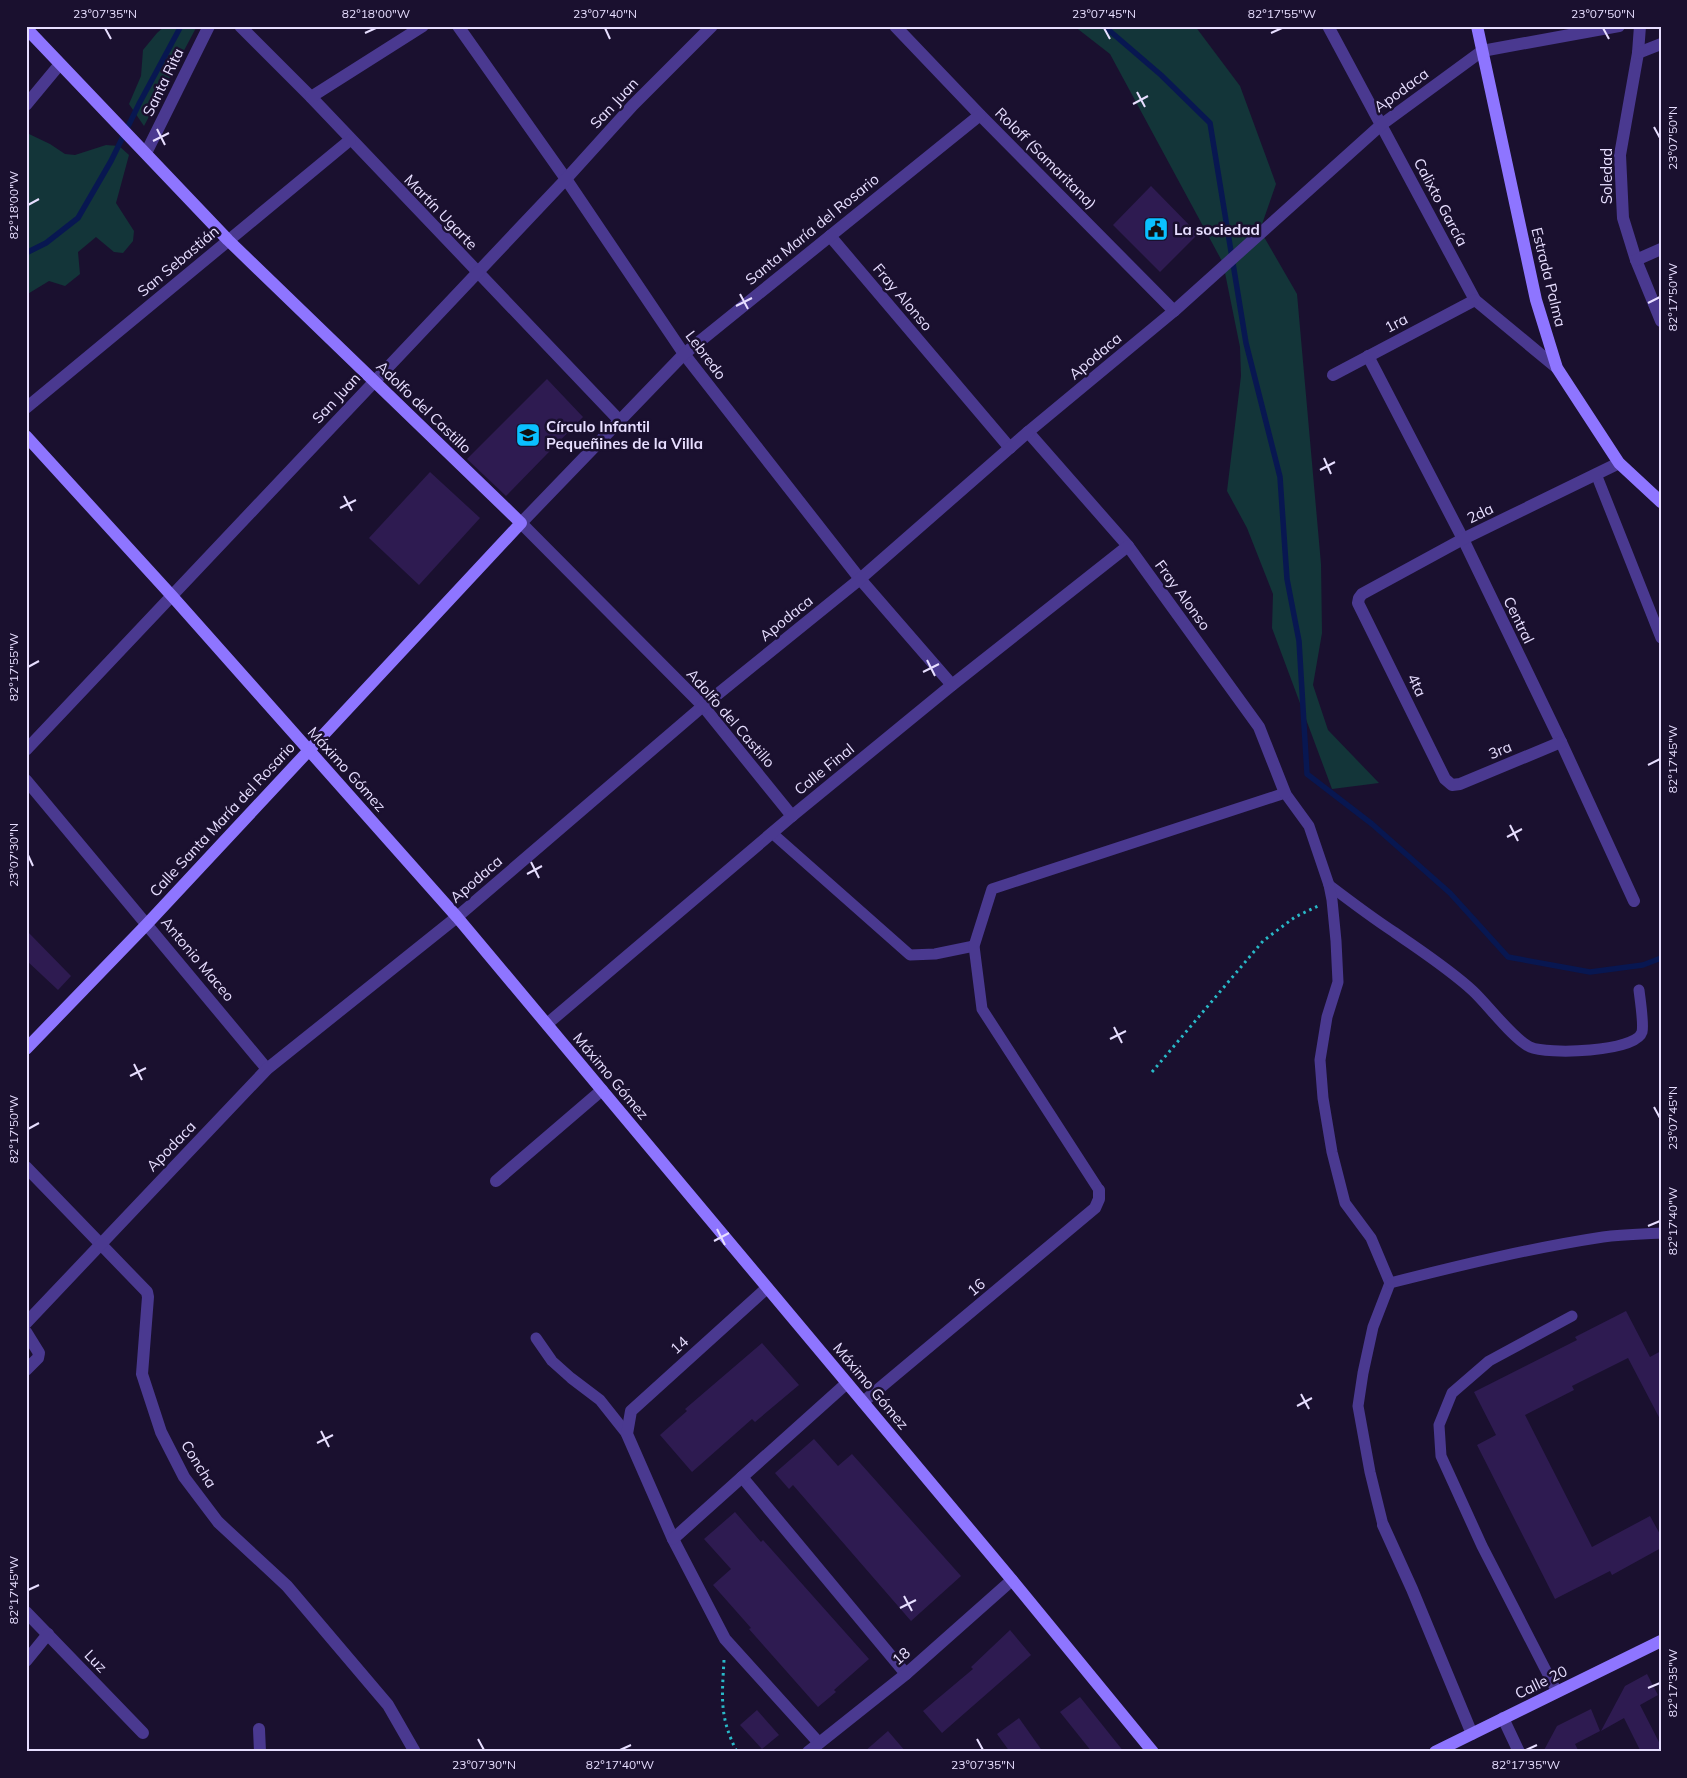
<svg xmlns="http://www.w3.org/2000/svg" width="1687" height="1778" font-family="Mulish,sans-serif">
	<style>
		.green { fill: #133539 }
		.lines { fill: none; stroke-linecap: round; stroke-linejoin: round }
		.stream { stroke: #081751; stroke-width: 5.5 }
		.building { fill: #2e1b51 }
		.path { stroke: #29b9c8; stroke-width: 3; stroke-dasharray: 2.5 4; stroke-linecap: butt }
		.lane { stroke: #4a3990; stroke-width: 11 }
		.street { stroke: #4a3990; stroke-width: 12 }
		.secondary { stroke: #8e75ff; stroke-width: 12 }
		.ticks { fill: none; stroke: #e7deff; stroke-width: 2 }
		.labels { text-anchor: middle; dominant-baseline: central; stroke-width: 5; stroke-linejoin: round; paint-order: stroke }
		.street-label { font-size: 15px; fill: #e7deff; stroke: #1a102f }
		.poi-label { font-size: 15px; font-weight: bold; fill: #e7deff; stroke: #1a102f; text-anchor: start }
		.neatline { fill: none; stroke: #e7deff; stroke-width: 2 }
		.ticks-label { font-size: 12px; text-anchor: middle; fill: #e7deff }
	</style>
	<rect width="100%" height="100%" fill="#1a102f"/>
	<g class="green">
		<polygon points="165,26 197,26 144,126 129,104 141,76 143,50 157,33"/>
		<polygon points="1074,26 1195,26 1240,86 1276,184 1260,230 1297,294 1321,564 1322,633 1313,685 1328,730 1379,783 1332,789 1272,628 1273,594 1247,528 1227,491 1241,376 1240,347 1223,263 1110,54"/>
		<polygon points="29,134 50,144 65,154 75,155 106,145 119,146 129,155 116,203 134,231 133,241 123,253 114,252 96,237 78,252 80,274 65,286 49,281 26,295 26,136"/>
	</g>
	<g class="lines">
		<g class="stream">
			<polyline points="1104,26 1161,75 1210,123 1246,343 1280,477 1287,579 1299,641 1307,774 1372,824 1450,893 1508,957 1590,972 1643,965 1661,958"/>
			<polyline points="26,253 46,243 78,218 111,161 140,102 181,26"/>
		</g>
	</g>
	<g class="building">
		<polygon points="1151,186 1198,234 1160,272 1113,225"/>
		<polygon points="547,379 583,417 506,496 467,459"/>
		<polygon points="430,472 480,518 419,585 369,538"/>
		<polygon points="26,930 71,976 58,990 26,960"/>
		<polygon points="1626,1311 1650,1357 1661,1351 1661,1421 1628,1358 1572,1386 1574,1390 1525,1415 1592,1547 1650,1516 1661,1536 1661,1548 1612,1575 1610,1571 1555,1599 1477,1445 1496,1435 1474,1392 1577,1340 1575,1337"/>
		<polygon points="762,1343 799,1385 755,1422 752,1419 692,1472 660,1435 687,1411 685,1409"/>
		<polygon points="814,1439 838,1466 852,1454 961,1576 911,1621 793,1485 789,1489 775,1473"/>
		<polygon points="735,1512 761,1542 763,1540 869,1659 834,1690 836,1692 818,1707 749,1629 751,1628 713,1585 731,1569 704,1539"/>
		<polygon points="1010,1630 1031,1655 942,1733 923,1711 973,1669 971,1667"/>
		<polygon points="1647,1674 1658,1695 1640,1705 1661,1746 1661,1752 1641,1752 1624,1718 1601,1731 1625,1686"/>
		<polygon points="1080,1697 1124,1752 1092,1752 1060,1712"/>
		<polygon points="1591,1709 1600,1731 1575,1744 1579,1752 1543,1752 1557,1726"/>
		<polygon points="757,1710 779,1735 762,1749 740,1725"/>
		<polygon points="1019,1718 1043,1752 1010,1752 997,1734"/>
		<polygon points="888,1731 906,1752 864,1752"/>
	</g>
	<g class="lines">
		<g class="path">
			<polyline points="1152,1072 1263,941 1295,917 1318,906"/>
			<path d="M724,1660C722,1698 719,1716 737,1752"/>
		</g>
		<g class="lane">
			<polyline points="1596,474 1661,638"/>
			<polyline points="772,833 910,955 935,954 974,946"/>
			<path d="M1329,885C1350,901 1371,917 1394,932C1421,951 1449,969 1473,991C1488,1005 1514,1040 1530,1047C1547,1055 1636,1052 1642,1032C1644,1024 1640,999 1639,990"/>
			<polyline points="1099,1190 982,1009 974,946 992,889 1285,793 1309,826 1329,885 1332,900 1336,941 1338,982 1327,1017 1320,1060 1323,1098 1332,1152 1345,1203 1371,1238 1390,1283 1373,1327 1363,1373 1358,1406 1370,1472 1383,1525"/>
			<path d="M1390,1283C1461,1265 1531,1248 1603,1237C1622,1234 1642,1234 1661,1233"/>
			<polyline points="536,1338 552,1361 571,1378 600,1400 627,1434"/>
			<polyline points="1557,1692 1482,1546 1441,1456 1439,1425 1452,1393 1489,1361 1572,1316"/>
		</g>
		<g class="street">
			<polyline points="240,26 311,97 619,420"/>
			<polyline points="458,26 566,179 684,354 860,579 952,685"/>
			<polyline points="895,26 980,115 1174,311"/>
			<polyline points="1328,26 1475,300 1557,368"/>
			<polyline points="1640,26 1638,53 1620,155 1623,218 1636,260 1661,321"/>
			<polyline points="1638,53 1661,44"/>
			<polyline points="311,97 423,26"/>
			<polyline points="26,105 60,64"/>
			<polyline points="146,153 209,26"/>
			<polyline points="830,236 1010,448"/>
			<polyline points="1636,260 1661,249"/>
			<polyline points="1368,356 1463,539 1561,742 1634,901"/>
			<polyline points="1333,375 1475,300"/>
			<polyline points="26,408 350,140"/>
			<polyline points="1028,432 1128,546 1259,727 1285,793"/>
			<polyline points="1561,742 1460,784 1452,785 1445,779 1358,603 1359,598 1362,594 1463,539 1619,463"/>
			<polyline points="26,750 566,179 633,105 712,26"/>
			<polyline points="26,780 267,1069"/>
			<polyline points="792,816 703,706 521,523 684,354 980,115"/>
			<polyline points="547,1024 792,816 952,685 1128,546"/>
			<polyline points="26,1167 147,1292 148,1297 142,1374 161,1432 184,1477 218,1522 287,1586 388,1705 415,1752"/>
			<polyline points="496,1181 602,1090"/>
			<polyline points="767,1288 631,1411 627,1434 673,1539 725,1639 819,1743"/>
			<polyline points="26,1323 267,1069 457,917 703,706 860,579 1028,432 1174,311 1381,125 1482,51 1619,26"/>
			<polyline points="26,1332 39,1353 38,1358 26,1370"/>
			<polyline points="863,1402 1095,1208 1099,1199 1099,1190"/>
			<polyline points="742,1477 906,1674"/>
			<polyline points="1383,1525 1412,1589 1472,1734"/>
			<polyline points="673,1539 847,1383"/>
			<polyline points="26,1612 143,1733"/>
			<polyline points="26,1661 48,1634"/>
			<polyline points="1503,1718 1519,1752"/>
			<polyline points="259,1729 260,1752"/>
			<polyline points="808,1752 906,1674 1012,1580"/>
		</g>
		<g class="secondary">
			<polyline points="1477,26 1536,300 1557,368 1619,463 1661,502"/>
			<polyline points="26,28 228,240 521,523 147,924 26,1049"/>
			<polyline points="26,436 172,596 457,917 1012,1580 1153,1752"/>
			<polyline points="1435,1752 1661,1641"/>
		</g>
	</g>
	<path class="ticks" d="M105,28L111,39M605,28L610,39M1104,28L1110,39M1603,28L1609,39M365,33L376,28M1271,33L1282,28M1137,92L1145,107M1133,104L1148,96M1654,127L1660,138M157,129L165,145M153,141L169,133M28,205L39,199M740,294L748,309M1648,303L1660,297M736,306L752,298M1324,458L1331,474M1320,470L1335,462M344,496L352,511M340,508L356,500M927,660L935,676M28,667L39,661M923,672L939,664M1648,765L1660,759M1510,825L1518,841M1507,837L1522,829M28,855L33,866M531,862L539,878M527,874L542,866M1114,1027L1122,1043M1110,1039L1126,1031M134,1064L142,1080M130,1076L146,1068M1654,1107L1660,1118M28,1129L39,1123M1648,1226L1660,1221M717,1229L725,1245M714,1241L729,1233M1301,1394L1309,1409M1297,1406L1312,1398M321,1431L329,1447M317,1443L333,1435M28,1590L39,1585M904,1596L912,1611M900,1608L916,1600M1648,1688L1660,1683M478,1739L484,1750M977,1739L983,1750M620,1750L631,1745M1526,1750L1537,1745"/>
	<defs>
		<symbol id="civic-square" viewBox="-11 -11 22 22"><rect x="-9" y="-9" width="18" height="18" rx="4" fill="#0ac1ff" stroke="#1a102f"/><path d="M-.6-6.5H3V-4.5H.6V-3L4-1V1h2V6H-6V1h2V-1L-.6-3ZM-1.2 2.5V6h2.4V2.5Z" fill="#111"/></symbol>
		<symbol id="school-square" viewBox="-11 -11 22 22"><rect x="-9" y="-9" width="18" height="18" rx="4" fill="#0ac1ff" stroke="#1a102f"/><path d="M0-5L7-2L0 1L-7-2ZM-4 1L0 2.5L4 1V4Q0 6-4 4Z" fill="#111"/></symbol>
	</defs>
	<g fill-rule="evenodd">
		<use href="#civic-square" x="1142" y="215" width="28" height="28"/>
		<use href="#school-square" x="514" y="421" width="28" height="28"/>
	</g>
	<g class="labels">
		<g class="street-label">
			<text transform="translate(163 82) rotate(-64)">Santa Rita</text>
			<text transform="translate(1401 90) rotate(-36)">Apodaca</text>
			<text transform="translate(614 103) rotate(-47)">San Juan</text>
			<text transform="translate(1046 158) rotate(45)">Roloff (Samaritana)</text>
			<text transform="translate(1606 176) rotate(-90)">Soledad</text>
			<text transform="translate(1441 202) rotate(62)">Calixto García</text>
			<text transform="translate(441 212) rotate(46)">Martín Ugarte</text>
			<text transform="translate(812 229) rotate(-39)">Santa María del Rosario</text>
			<text transform="translate(178 261) rotate(-40)">San Sebastián</text>
			<text transform="translate(1549 277) rotate(76)">Estrada Palma</text>
			<text transform="translate(903 297) rotate(50)">Fray Alonso</text>
			<text transform="translate(1396 323) rotate(-28)">1ra</text>
			<text transform="translate(706 355) rotate(53)">Lebredo</text>
			<text transform="translate(1095 356) rotate(-40)">Apodaca</text>
			<text transform="translate(336 398) rotate(-47)">San Juan</text>
			<text transform="translate(424 407) rotate(44)">Adolfo del Castillo</text>
			<text transform="translate(1480 513) rotate(-26)">2da</text>
			<text transform="translate(1183 595) rotate(54)">Fray Alonso</text>
			<text transform="translate(786 618) rotate(-39)">Apodaca</text>
			<text transform="translate(1519 620) rotate(64)">Central</text>
			<text transform="translate(1417 685) rotate(64)">4ta</text>
			<text transform="translate(731 718) rotate(49)">Adolfo del Castillo</text>
			<text transform="translate(1500 750) rotate(-22)">3ra</text>
			<text transform="translate(347 769) rotate(48)">Máximo Gómez</text>
			<text transform="translate(824 769) rotate(-39)">Calle Final</text>
			<text transform="translate(222 819) rotate(-47)">Calle Santa María del Rosario</text>
			<text transform="translate(476 879) rotate(-41)">Apodaca</text>
			<text transform="translate(198 959) rotate(50)">Antonio Maceo</text>
			<text transform="translate(611 1076) rotate(50)">Máximo Gómez</text>
			<text transform="translate(171 1146) rotate(-46)">Apodaca</text>
			<text transform="translate(976 1287) rotate(-40)">16</text>
			<text transform="translate(679 1345) rotate(-42)">14</text>
			<text transform="translate(871 1386) rotate(50)">Máximo Gómez</text>
			<text transform="translate(199 1464) rotate(58)">Concha</text>
			<text transform="translate(901 1656) rotate(-41)">18</text>
			<text transform="translate(96 1661) rotate(46)">Luz</text>
			<text transform="translate(1541 1682) rotate(-26)">Calle 20</text>
		</g>
		<g class="poi-label">
			<text x="1174" y="229">La sociedad</text>
			<text x="546" y="426">Círculo Infantil<tspan x="546" dy="17">Pequeñines de la Villa</tspan></text>
		</g>
	</g>
	<rect width="1687" height="1778" fill="none" stroke="#1a102f" stroke-width="55"/>
	<rect x="28" y="28" width="1632" height="1722" class="neatline"/>
	<g class="ticks-label">
		<text x="105" y="18">23°07'35"N</text>
		<text x="376" y="18">82°18'00"W</text>
		<text x="605" y="18">23°07'40"N</text>
		<text x="1104" y="18">23°07'45"N</text>
		<text x="1282" y="18">82°17'55"W</text>
		<text x="1603" y="18">23°07'50"N</text>
		<text transform="translate(1673 138) rotate(-90)" y="4">23°07'50"N</text>
		<text transform="translate(14 205) rotate(-90)" y="4">82°18'00"W</text>
		<text transform="translate(1673 297) rotate(-90)" y="4">82°17'50"W</text>
		<text transform="translate(14 667) rotate(-90)" y="4">82°17'55"W</text>
		<text transform="translate(1673 759) rotate(-90)" y="4">82°17'45"W</text>
		<text transform="translate(14 855) rotate(-90)" y="4">23°07'30"N</text>
		<text transform="translate(1673 1118) rotate(-90)" y="4">23°07'45"N</text>
		<text transform="translate(14 1129) rotate(-90)" y="4">82°17'50"W</text>
		<text transform="translate(1673 1221) rotate(-90)" y="4">82°17'40"W</text>
		<text transform="translate(14 1590) rotate(-90)" y="4">82°17'45"W</text>
		<text transform="translate(1673 1683) rotate(-90)" y="4">82°17'35"W</text>
		<text x="484" y="1769">23°07'30"N</text>
		<text x="620" y="1769">82°17'40"W</text>
		<text x="983" y="1769">23°07'35"N</text>
		<text x="1526" y="1769">82°17'35"W</text>
	</g>
</svg>
